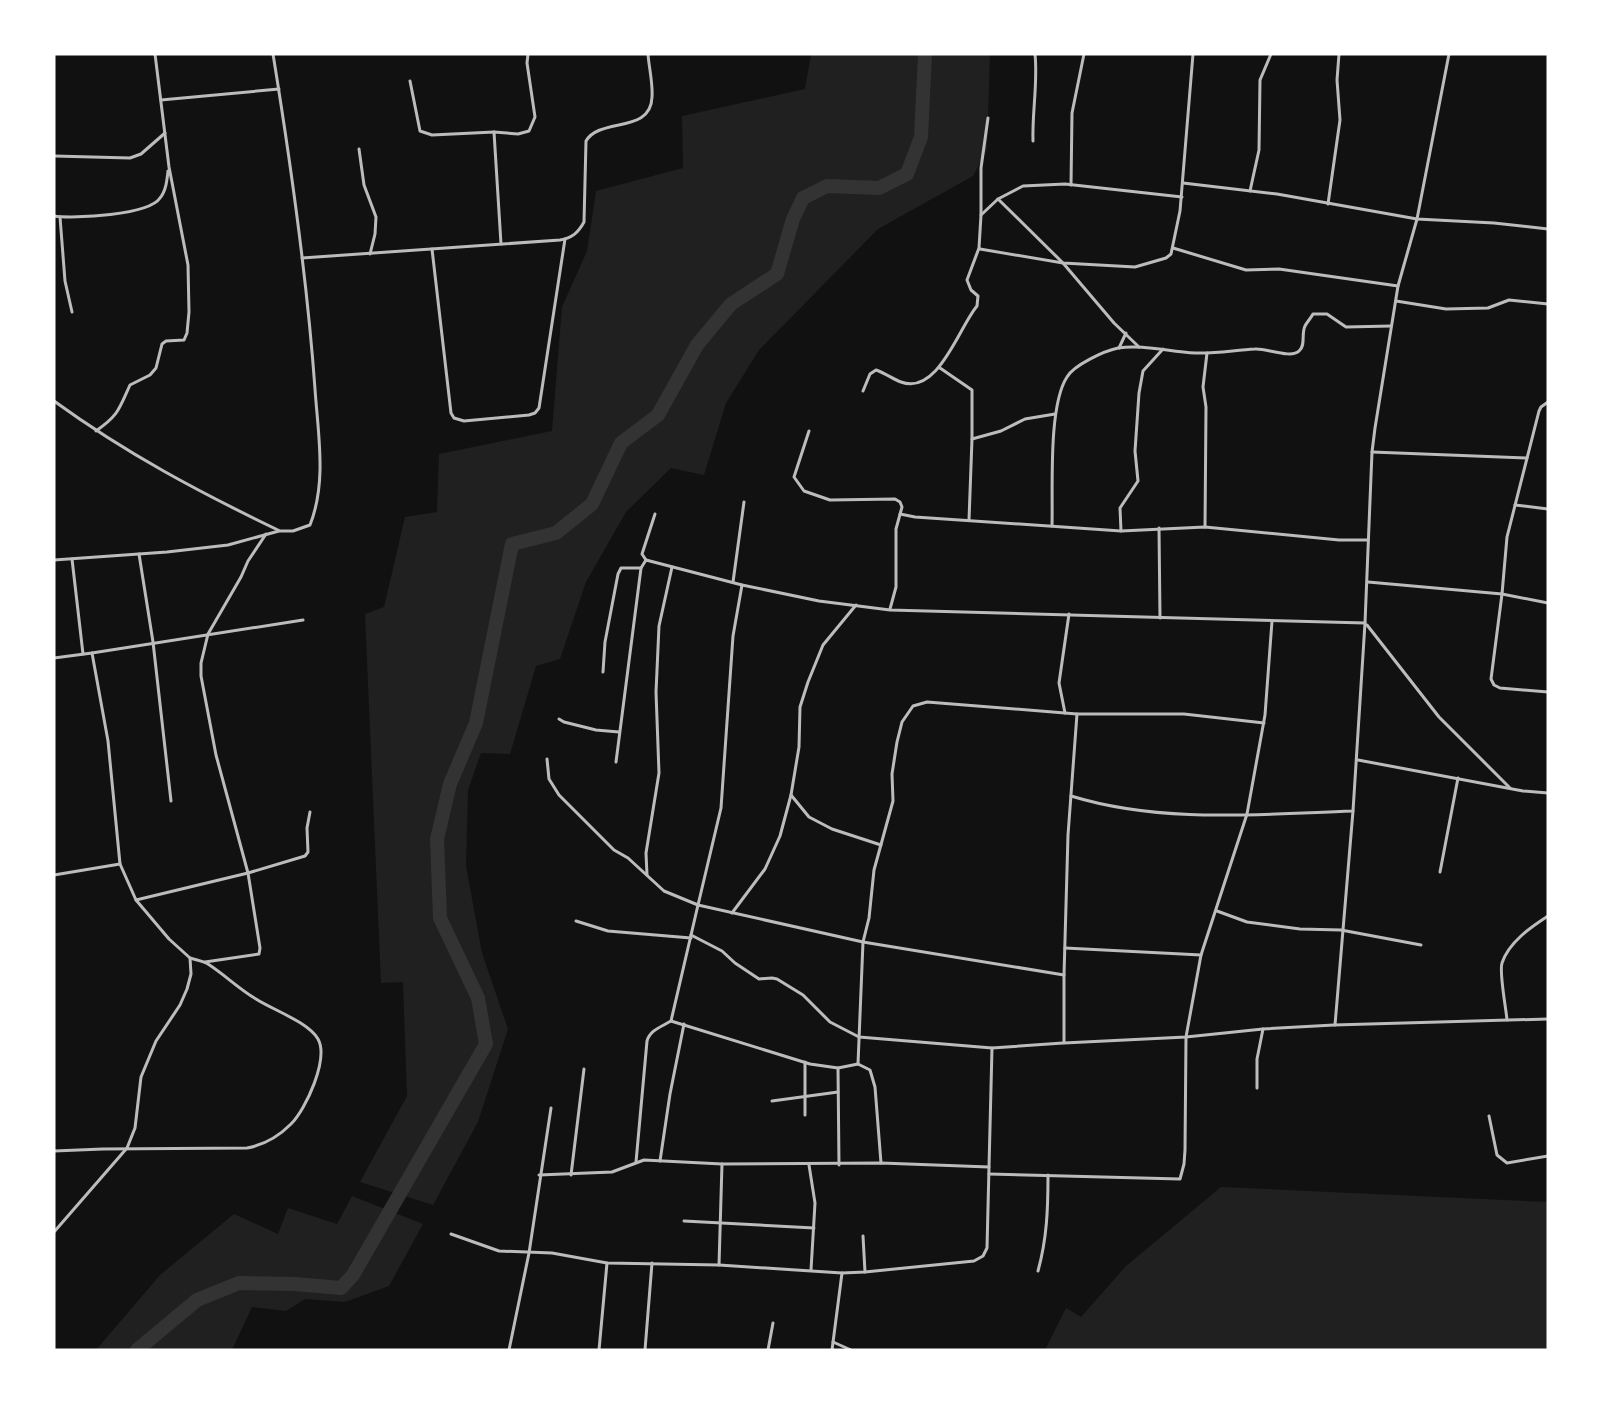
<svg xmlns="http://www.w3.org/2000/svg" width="1602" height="1404" font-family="'Archivo Narrow',sans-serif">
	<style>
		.green { fill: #202020 }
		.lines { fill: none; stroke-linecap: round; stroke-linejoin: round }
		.river { stroke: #333; stroke-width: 14 }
		.minor { stroke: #bcbcbc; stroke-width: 3 }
	</style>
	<rect width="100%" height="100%" fill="#111"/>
	<g class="green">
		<polygon points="811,54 990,54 987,150 973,176 878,229 759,350 726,403 704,475 671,468 626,512 586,582 560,659 536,666 510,754 481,753 468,790 466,866 482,953 508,1029 478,1122 433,1205 360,1182 407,1096 403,982 381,983 365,614 384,607 405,517 437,512 439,454 552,431 562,307 587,251 596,191 683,168 682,116 805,89"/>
		<polygon points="1221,1187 1548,1202 1548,1350 1045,1350 1066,1308 1081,1317 1126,1266"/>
		<polygon points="352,1196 423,1224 389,1286 345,1302 305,1299 286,1311 252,1307 232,1350 96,1350 160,1275 234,1214 278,1234 288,1208 337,1224"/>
	</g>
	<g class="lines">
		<polyline class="river" points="137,1350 197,1300 239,1283 295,1284 341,1288 353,1275 486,1044 478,998 440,918 437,839 450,784 476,723 512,544 556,533 592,504 621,443 658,415 697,345 731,304 777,274 793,219 803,198 827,186 879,188 907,174 921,137 925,54"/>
		<g class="minor">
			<polyline points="410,81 420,131 432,135 494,132 518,134 529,131 535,117 527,63 528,54"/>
			<polyline points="161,100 279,89"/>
			<polyline points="494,132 501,244"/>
			<path d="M1033,141C1032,112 1038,83 1035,54"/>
			<polyline points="359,149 364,185 376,217 375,234 370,254"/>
			<polyline points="54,156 130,158 141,154 165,133"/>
			<polyline points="1183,183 1277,194 1417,219 1494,223 1548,229"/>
			<polyline points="1071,185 1072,113 1084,54"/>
			<polyline points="1250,191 1259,150 1260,80 1271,54"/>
			<polyline points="998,199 1063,263 1114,323 1139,347"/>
			<polyline points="1328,204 1340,120 1337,80 1339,54"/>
			<polyline points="981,215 981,168 988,118"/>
			<path d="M54,216C74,219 149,215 160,198C166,191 167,180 168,171"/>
			<polyline points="60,217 65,281 72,312"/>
			<polyline points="1173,248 1246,270 1279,269 1398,286"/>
			<polyline points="432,249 451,413 454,418 464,421 529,415 535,413 539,408 565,239"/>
			<polyline points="980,249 1063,263 1135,267 1166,258 1171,254 1180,211 1193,54"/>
			<path d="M302,258L560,240C572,238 578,233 584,222L586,141C600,117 651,134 652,97C653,83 649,68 648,54"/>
			<polyline points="1396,301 1446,309 1488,308 1509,300 1548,304"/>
			<polyline points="1119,348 1126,333"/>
			<polyline points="940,368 972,390 972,439"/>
			<path d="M863,391L870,374L876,370C885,373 893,379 901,382C938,396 959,327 977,306L978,296L971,290L967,280L979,248L981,215L998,199L1023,186L1065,184L1182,197"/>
			<path d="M54,401C127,454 199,492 280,531H293L310,525C327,482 318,434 315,389C307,277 291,165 273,54"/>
			<polyline points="1548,402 1541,407 1539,411 1507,537 1502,594 1491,679 1494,685 1500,688 1548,692"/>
			<path d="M96,431C119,415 119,409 130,385L150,375L156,368L162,344L166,341L184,340L187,333L189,312L188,265L169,167L155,54"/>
			<polyline points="809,431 794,477 804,491 830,500 895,499 900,502 902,507 896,529 896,587 890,609"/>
			<polyline points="1372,452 1527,458"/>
			<polyline points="1515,505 1548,509"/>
			<polyline points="900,514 915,517 1121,531 1205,527 1339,540 1368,540"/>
			<polyline points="969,520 972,439 1001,431 1025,419 1055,414"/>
			<path d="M1052,526C1053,490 1048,406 1067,377C1074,365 1104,351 1118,348C1143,344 1170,352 1195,353C1215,354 1235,350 1255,349C1266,348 1291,359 1299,351C1306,346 1301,334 1305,326C1307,322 1311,318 1313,314H1327L1346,327L1391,326"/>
			<polyline points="1205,527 1206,407 1203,387 1207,353"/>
			<polyline points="1159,528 1160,618"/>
			<polyline points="1121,531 1120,508 1138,481 1135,451 1139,393 1143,371 1163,349"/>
			<polyline points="139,554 153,642 171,801"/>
			<polyline points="72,559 83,654"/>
			<polyline points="54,560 167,552 228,545 279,531"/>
			<polyline points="646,560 742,585 819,601 890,610 1365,623 1372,452 1375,428 1398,286 1417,219 1449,54"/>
			<polyline points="646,560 642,554 655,514"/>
			<polyline points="733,582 744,502"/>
			<polyline points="1368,582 1502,594 1548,603"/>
			<polyline points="1367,625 1439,717 1510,788"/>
			<polyline points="92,653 303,620"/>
			<polyline points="54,658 92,653 108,741 120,864"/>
			<polyline points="603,672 605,642 618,574 621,568 641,568"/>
			<polyline points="1065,713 1059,683 1069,614"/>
			<polyline points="1077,714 1068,835 1064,975 1064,1043 1186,1037 1263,1029 1334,1025 1548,1019"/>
			<polyline points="559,719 564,722 596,730 619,732"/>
			<polyline points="547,759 549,779 559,795 614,850 628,858 664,891 698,905 721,808 733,636 742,585"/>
			<polyline points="1358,760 1523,791 1548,793"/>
			<polyline points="616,762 641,568 646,560"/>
			<polyline points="791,795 809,817 832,829 881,845"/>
			<path d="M1071,796C1162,824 1260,814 1353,811L1365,623"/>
			<polyline points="1440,872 1458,778"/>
			<polyline points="54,875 120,864 136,900 169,939 190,958 191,974 187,989 180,1005 156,1041 141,1077 135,1128 127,1148 54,1232"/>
			<polyline points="647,875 646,853 659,773 656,692 659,626 672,567"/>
			<polyline points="136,900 248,873 305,856 308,852 307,828 310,812"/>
			<polyline points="1217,911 1247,922 1300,929 1341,930 1421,945"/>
			<polyline points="732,913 765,869 780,836 791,795 799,747 800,707 808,682 823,645 856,605"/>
			<polyline points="576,921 608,931 691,938"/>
			<polyline points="691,935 722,951 735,963 759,979 772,978 777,979 803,995 830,1022 859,1037 992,1048 1063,1043"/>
			<polyline points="1065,948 1201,955 1247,814 1265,715 1272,621"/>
			<polyline points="205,962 259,954 260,948 248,873 216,755 201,676 201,663 208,634 241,577 248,561 266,534"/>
			<path d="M1507,1020C1506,1008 1499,972 1502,963C1509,942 1531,927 1548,916"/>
			<polyline points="671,1021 698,905 863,942 1064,975"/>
			<polyline points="1335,1025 1353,811"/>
			<polyline points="858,1064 863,942 869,918 874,870 893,801 892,774 897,742 902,722 913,706 927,702 1077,714 1184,714 1264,723"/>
			<polyline points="838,1068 839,1165"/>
			<polyline points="1257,1088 1257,1059 1263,1029"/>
			<polyline points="772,1101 838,1092"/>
			<polyline points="805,1115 805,1062"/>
			<polyline points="1489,1116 1497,1155 1507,1163 1548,1156"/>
			<path d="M54,1151L103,1149L247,1148C264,1145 279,1136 291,1124C306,1109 329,1059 318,1039C308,1022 273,1010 256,999C239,989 225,975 208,964C203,961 196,960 190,958"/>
			<polyline points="660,1161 670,1094 684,1024"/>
			<path d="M636,1162L647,1041C650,1030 661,1027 671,1021L810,1064L838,1068L858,1064L870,1070L875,1087L881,1163"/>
			<polyline points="809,1165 815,1203 811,1270"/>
			<polyline points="989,1174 1180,1179 1184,1164 1185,1150 1186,1037 1201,955"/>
			<polyline points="539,1175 612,1172 644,1160 722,1164 881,1163 989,1167 992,1048"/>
			<polyline points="571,1175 584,1069"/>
			<polyline points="684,1221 814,1228"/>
			<polyline points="451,1234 499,1251 552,1253 607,1263 719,1265 842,1273 865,1272 974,1261 983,1256 987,1248 989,1167"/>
			<polyline points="863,1236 865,1272"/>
			<polyline points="719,1265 722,1164"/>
			<path d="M1038,1271C1047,1238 1048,1209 1048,1175"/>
			<polyline points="833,1342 851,1350"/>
			<polyline points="509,1350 529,1253 551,1108"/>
			<polyline points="599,1350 607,1263"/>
			<polyline points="645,1350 652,1263"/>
			<polyline points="768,1350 773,1323"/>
			<polyline points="832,1350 842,1273"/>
		</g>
	</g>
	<rect width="1602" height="1404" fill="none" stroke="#ffffff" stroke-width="111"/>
</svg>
